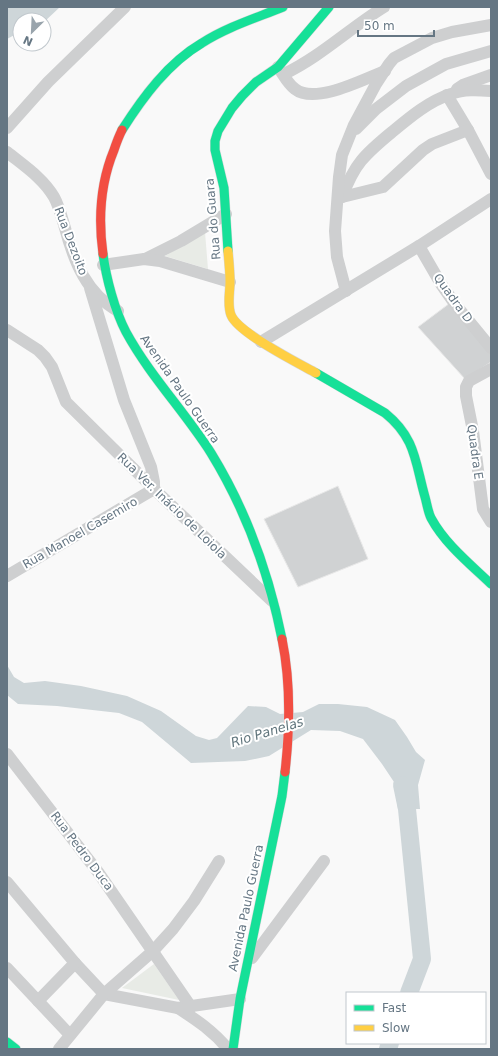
<svg xmlns="http://www.w3.org/2000/svg" width="498" height="1056" font-family="'DejaVu Sans',sans-serif">
	<style>
		.green { fill: #e8ebe6 }
		.water { fill: #ced6d9 }
		.lines { fill: none; stroke-linecap: round; stroke-linejoin: round }
		.river { stroke: #ced6d9; stroke-width: 18 }
		.building { fill: #d0d2d3; stroke: #e8e8e8 }
		.fast-casing { stroke: #d5d6d7; stroke-width: 10 }
		.slow-casing { stroke: #d5d6d7; stroke-width: 10 }
		.jam-casing { stroke: #d5d6d7; stroke-width: 10 }
		.street { stroke: #cecfd0; stroke-width: 12 }
		.fast { stroke: #16e098; stroke-width: 9 }
		.slow { stroke: #ffcf43; stroke-width: 9 }
		.jam { stroke: #f24e42; stroke-width: 9 }
		.labels { text-anchor: middle; dominant-baseline: central; stroke-width: 4; stroke-linejoin: round; paint-order: stroke }
		.street-label { font-size: 12px; fill: #657683; stroke: #fff }
		.water-label { font-size: 13px; font-style: italic; fill: #60757c; stroke: #fff }
	</style>
	<rect width="100%" height="100%" fill="#f9f9f9"/>
	<g class="green">
		<polygon points="205,232 208,269 165,256"/>
		<polygon points="154,964 179,1000 122,988"/>
	</g>
	<g class="water">
		<polygon points="7,7 60,7 44,22 44,20 20,20 20,32 7,39"/>
		<polygon points="7,665 14,677 24,683 45,681 81,686 127,696 161,711 196,736 209,740 217,738 248,706 266,707 280,714 303,712 319,704 338,704 367,707 395,720 407,737 416,752 425,760 418,785 420,809 398,809 394,782 382,764 363,739 340,731 311,730 269,756 245,761 191,763 142,722 119,713 57,706 18,704 7,695"/>
	</g>
	<g class="lines">
		<g class="river">
			<polyline points="402,785 407,809 422,959 409,993"/>
			<polyline points="388,1049 390,1043"/>
		</g>
	</g>
	<g class="building">
		<polygon points="450,303 491,353 491,362 465,379 418,327"/>
		<polygon points="338,486 368,559 298,587 264,519"/>
	</g>
	<g class="lines">
		<defs>
			<g id="fast">
				<path d="M122,130C143,97 168,63 202,43C227,27 256,18 283,7"/>
				<polyline points="228,251 224,188 215,150 215,141 218,131 232,108 242,96 256,82 278,67 329,7"/>
				<path d="M103,254C106,278 115,311 126,332C150,376 185,412 211,453C246,510 269,574 282,639"/>
				<path d="M316,373L385,413C416,438 415,462 425,497C427,504 428,512 431,518C445,544 470,564 491,584"/>
				<polyline points="7,1042 16,1049"/>
				<polyline points="233,1049 240,999 282,796 285,772"/>
			</g>
			<path id="slow" d="M228,251C229,262 230,272 230,282C230,293 227,305 231,315C238,333 298,363 316,373"/>
			<g id="jam">
				<path d="M103,254C98,218 100,184 114,150C116,144 119,136 122,130"/>
				<path d="M282,639C291,683 290,728 285,772"/>
			</g>
		</defs>
		<use href="#fast" class="fast-casing"/>
		<use href="#slow" class="slow-casing"/>
		<use href="#jam" class="jam-casing"/>
		<g class="street">
			<path d="M278,67C283,74 288,84 295,89C315,105 364,79 385,71"/>
			<path d="M284,74C320,57 350,28 384,7"/>
			<polyline points="457,89 463,85 491,75"/>
			<polyline points="447,95 468,130 491,174"/>
			<polyline points="7,128 48,82 125,7"/>
			<polyline points="356,129 376,109 406,86 446,64 491,51"/>
			<path d="M7,152C23,165 43,178 54,197C59,206 62,218 65,228C74,262 87,294 118,311"/>
			<path d="M342,197C347,184 352,172 361,161C370,150 381,141 392,132C410,117 429,101 451,94C464,89 478,90 491,91"/>
			<polyline points="338,198 383,187 423,150 432,144 468,130"/>
			<polyline points="419,246 441,284 455,304 491,348"/>
			<polyline points="145,259 181,241 226,214"/>
			<polyline points="103,265 144,259 160,261 230,282"/>
			<polyline points="90,288 124,400 151,467 154,482 154,489"/>
			<polyline points="346,291 337,257 335,231 339,177 342,155 354,125 376,84 389,64 394,58 432,38 452,32 491,25"/>
			<polyline points="7,330 38,350 45,357 52,367 66,402 154,489 272,601"/>
			<polyline points="261,342 419,246 491,199"/>
			<polyline points="491,369 469,381 466,387 466,396 473,431 483,509 491,522"/>
			<polyline points="7,576 154,489"/>
			<polyline points="7,754 98,872 191,1007"/>
			<polyline points="7,882 75,963 104,994"/>
			<polyline points="252,958 324,861"/>
			<polyline points="7,968 70,1035"/>
			<polyline points="104,994 178,1008 240,999"/>
			<polyline points="38,1001 75,963"/>
			<path d="M178,1008C198,1021 213,1031 228,1049"/>
			<polyline points="59,1049 104,994 153,951 173,929 194,901 219,861"/>
		</g>
		<use href="#fast" class="fast"/>
		<use href="#slow" class="slow"/>
		<use href="#jam" class="jam"/>
	</g>
	<g class="labels">
		<g class="street-label">
			<text transform="translate(213 219) rotate(-95)">Rua do Guara</text>
			<text transform="translate(71 241) rotate(69)">Rua Dezoito</text>
			<text transform="translate(453 298) rotate(54)">Quadra D</text>
			<text transform="translate(180 389) rotate(55)">Avenida Paulo Guerra</text>
			<text transform="translate(475 452) rotate(82)">Quadra E</text>
			<text transform="translate(172 506) rotate(44)">Rua Ver. Inácio de Loiola</text>
			<text transform="translate(80 533) rotate(-30)">Rua Manoel Casemiro</text>
			<text transform="translate(82 851) rotate(53)">Rua Pedro Duca</text>
			<text transform="translate(246 908) rotate(-78)">Avenida Paulo Guerra</text>
		</g>
		<g class="water-label">
			<text transform="translate(267 732) rotate(-17)">Rio Panelas</text>
		</g>
	</g>
	<rect width="498" height="1056" fill="none" stroke="#657683" stroke-width="16"/>
	<rect x="346" y="992" width="140" height="52" fill="#ffffff" stroke="#c1c8cd"/>
	<rect x="354" y="1005" width="20" height="6" fill="#16e098" stroke="#c1c8cd"/>
	<text x="382" y="1012" font-size="12" fill="#657683">Fast</text>
	<rect x="354" y="1025" width="20" height="6" fill="#ffcf43" stroke="#c1c8cd"/>
	<text x="382" y="1032" font-size="12" fill="#657683">Slow</text>
	<g transform="translate(32 32) rotate(204)"><circle r="19" fill="#ffffff" stroke="#c1c8cd"/>
	<path d="M0-3L7 15L0 10L-7 15Z" fill="#99a4ac"/>
	<text y="-6" font-size="11" font-weight="bold" text-anchor="middle" fill="#657683">N</text>
	</g>
	<path d="M358 30v6h76v-6" fill="none" stroke="#657683" stroke-width="2"/>
	<text x="364" y="30" font-size="12" fill="#657683" stroke="#ffffff" stroke-width="3" paint-order="stroke">50 m</text>
</svg>
